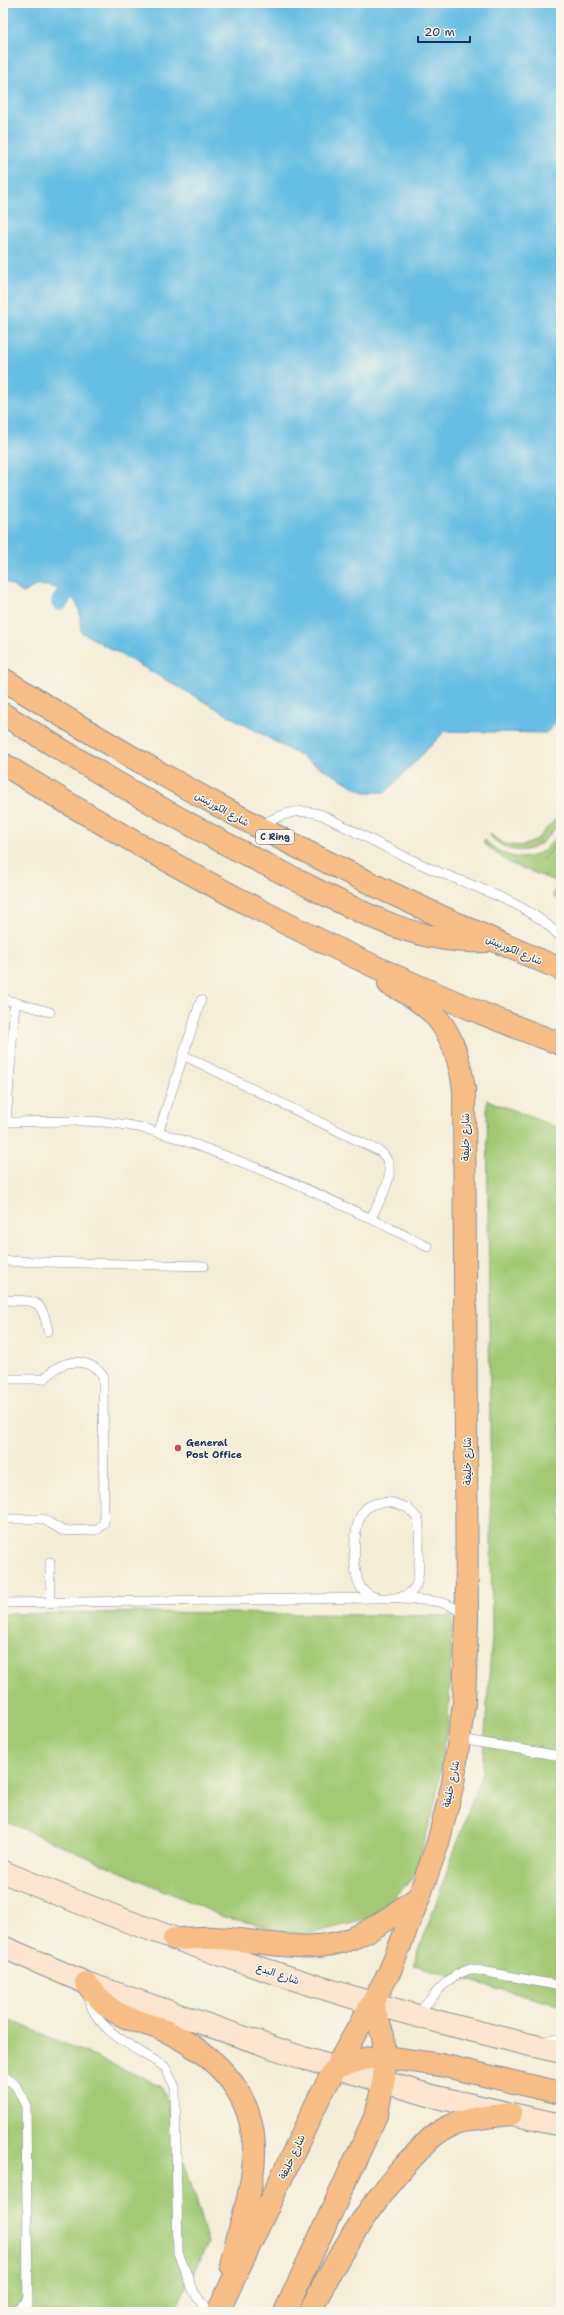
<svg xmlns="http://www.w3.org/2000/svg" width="564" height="2315" font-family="'Shantell Sans','Playpen Sans Arabic',sans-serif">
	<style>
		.green { fill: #a3c974; stroke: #5f7c69 }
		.water { fill: #66bde3; stroke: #4076a0 }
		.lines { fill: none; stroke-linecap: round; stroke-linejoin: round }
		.canal { stroke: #66bde3; stroke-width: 18 }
		.lane-casing { stroke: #888e9a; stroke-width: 10 }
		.secondary-casing { stroke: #888e9a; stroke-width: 24 }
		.primary-casing { stroke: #888e9a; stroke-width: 24 }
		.highway-casing { stroke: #888e9a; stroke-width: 24 }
		.lane { stroke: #fff; stroke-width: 9 }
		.secondary { stroke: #fbe5cf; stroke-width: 22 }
		.primary { stroke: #f6be86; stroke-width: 22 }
		.highway { stroke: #f6be86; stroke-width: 22 }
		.poi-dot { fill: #d1495b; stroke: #fbf7ec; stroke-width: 1.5 }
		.labels { text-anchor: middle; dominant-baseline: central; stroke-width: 3; stroke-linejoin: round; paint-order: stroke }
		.shield { fill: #fbf7ec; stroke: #5e6b89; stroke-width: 1 }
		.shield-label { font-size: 9px; font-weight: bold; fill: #1b2f5e }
		.street-label { font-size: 10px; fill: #1b2f5e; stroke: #fbf7ec }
		.poi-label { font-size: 10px; font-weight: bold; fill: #1b2f5e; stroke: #fbf7ec; text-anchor: start }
	</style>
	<rect width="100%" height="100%" fill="#fbf7ec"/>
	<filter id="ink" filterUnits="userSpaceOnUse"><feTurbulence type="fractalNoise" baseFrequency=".025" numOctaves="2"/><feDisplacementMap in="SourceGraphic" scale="8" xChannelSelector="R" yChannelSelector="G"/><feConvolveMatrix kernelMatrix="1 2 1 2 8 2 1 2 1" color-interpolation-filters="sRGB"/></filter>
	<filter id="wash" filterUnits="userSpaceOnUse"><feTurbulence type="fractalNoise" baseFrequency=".012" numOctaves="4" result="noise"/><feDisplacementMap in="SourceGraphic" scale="16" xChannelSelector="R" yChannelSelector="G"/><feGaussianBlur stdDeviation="0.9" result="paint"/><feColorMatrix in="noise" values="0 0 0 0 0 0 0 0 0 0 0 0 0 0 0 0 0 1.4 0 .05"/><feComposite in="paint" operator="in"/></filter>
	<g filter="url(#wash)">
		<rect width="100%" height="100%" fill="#f4edd7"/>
		<g class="green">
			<path d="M561,815V823C555,828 550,835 544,841C525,857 501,852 488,832C501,846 522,852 539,837C546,830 552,821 561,815Z"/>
			<path d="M561,831V838L542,860L561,839V902L553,896L558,882L509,863L483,843L485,840C500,856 525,865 544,850C551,845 554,837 561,831Z"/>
			<polygon points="487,1100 561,1129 561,2006 414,1965 482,1773 492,1637"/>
			<polygon points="146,1612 453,1616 448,1723 435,1804 415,1875 377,1917 304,1935 224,1917 3,1820 3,1614"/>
			<polygon points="3,2017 162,2086 208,2243 174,2312 3,2312"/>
		</g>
		<path class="water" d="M3,3H561V717L546,733L445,731L386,792H364L81,632C80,624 81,614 78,607C73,592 52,584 37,586C32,587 27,591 23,593L3,580Z"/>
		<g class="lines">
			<polyline class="canal" points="60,602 65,593"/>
		</g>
	</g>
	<g filter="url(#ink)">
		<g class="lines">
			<defs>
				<g id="lane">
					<path d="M260,826C281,814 298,807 322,815C356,832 390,850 425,866C467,885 532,903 561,938"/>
					<polyline points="3,999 50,1012"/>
					<path d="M183,1055L381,1152C401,1170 380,1199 371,1218"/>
					<path d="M3,1122C44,1122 87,1118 127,1125C161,1131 191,1143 223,1155C293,1181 361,1213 428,1247"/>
					<polyline points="6,1122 15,1002"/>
					<polyline points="159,1131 201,1000"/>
					<polyline points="3,1261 204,1266"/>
					<path d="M3,1300C34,1301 42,1297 48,1331"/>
					<path d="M3,1379H43C49,1376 52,1370 58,1367C74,1359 93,1361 103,1376L104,1523L97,1530L63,1531L43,1519H3"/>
					<path d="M390,1502L408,1508L418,1519C420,1529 419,1541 419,1552C419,1578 421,1599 388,1598C378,1598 371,1598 363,1590C351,1578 352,1525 363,1512C369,1503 380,1502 390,1502Z"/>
					<path d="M401,1599C422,1600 450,1598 465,1617"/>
					<polyline points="3,1603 375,1598"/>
					<polyline points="50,1603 50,1562"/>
					<polyline points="460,1739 561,1756"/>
					<path d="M88,1994C93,2031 137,2048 165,2067L175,2087L178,2253L194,2292L207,2312"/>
					<path d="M417,2015C433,1997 447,1975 471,1969L561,1986"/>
					<polyline points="545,2041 561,2039"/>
					<polyline points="3,2075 16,2086 26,2106 28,2312"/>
					<polyline points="14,2312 28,2299"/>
				</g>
				<g id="secondary">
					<path d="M3,1872C184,1947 370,2009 561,2052"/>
					<polyline points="3,1947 86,1983 303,2058 432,2096 561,2125"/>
				</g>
				<g id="primary">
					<path d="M174,1939C187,1939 201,1937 214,1938C260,1939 310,1957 355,1937C378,1928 399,1910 419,1897"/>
					<path d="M86,1983C93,1992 101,2002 111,2009C128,2021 151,2024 170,2033C229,2063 263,2108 252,2177C248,2207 237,2235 231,2265"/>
					<polyline points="337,2067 368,2058 385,2057 441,2065 561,2093"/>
					<path d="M218,2312L320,2096L389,1973L419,1897L438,1843L453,1783L464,1703L467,1619L464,1089C456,1035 439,1007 389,984"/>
					<polyline points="285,2312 377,2113 384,2077 385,2057 383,2036 372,2004"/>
					<path d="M310,2312C337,2256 368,2205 410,2160C419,2151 429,2137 441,2131C462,2118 487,2117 511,2114"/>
				</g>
				<g id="highway">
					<path d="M3,679C181,792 367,888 561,969"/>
					<path d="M3,714C96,772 191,828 289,876C351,907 414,945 485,941"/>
					<path d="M3,764C180,873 365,972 561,1044"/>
				</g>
			</defs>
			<use href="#lane" class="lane-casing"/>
			<use href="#secondary" class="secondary-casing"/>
			<use href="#primary" class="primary-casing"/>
			<use href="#highway" class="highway-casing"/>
			<use href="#lane" class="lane"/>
			<use href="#secondary" class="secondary"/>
			<use href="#primary" class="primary"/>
			<use href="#highway" class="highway"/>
		</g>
	</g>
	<circle class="poi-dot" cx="178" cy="1448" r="4"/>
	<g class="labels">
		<rect class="shield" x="256" y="830" width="38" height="14" rx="3"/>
		<g class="shield-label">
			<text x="275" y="837">C Ring</text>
		</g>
		<g class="street-label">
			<text transform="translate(222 809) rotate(29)">شارع الكورنيش</text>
			<text transform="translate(514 950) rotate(23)">شارع الكورنيش</text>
			<text transform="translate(465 1137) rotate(-90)">شارع خليفة</text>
			<text transform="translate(467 1461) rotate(-90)">شارع خليفة</text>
			<text transform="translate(451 1784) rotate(-78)">شارع خليفة</text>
			<text transform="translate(278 1974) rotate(19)">شارع البدع</text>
			<text transform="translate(292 2157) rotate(-65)">شارع خليفة</text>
		</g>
		<g class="poi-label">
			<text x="186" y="1442">General<tspan x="186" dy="12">Post Office</tspan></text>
		</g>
	</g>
	<rect width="564" height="2315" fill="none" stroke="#fbf7ec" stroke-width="16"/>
	<path d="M418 36v6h52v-6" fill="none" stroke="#1b2f5e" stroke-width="2"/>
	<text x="424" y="36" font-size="12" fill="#1b2f5e" stroke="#fbf7ec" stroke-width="3" paint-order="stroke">20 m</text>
</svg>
